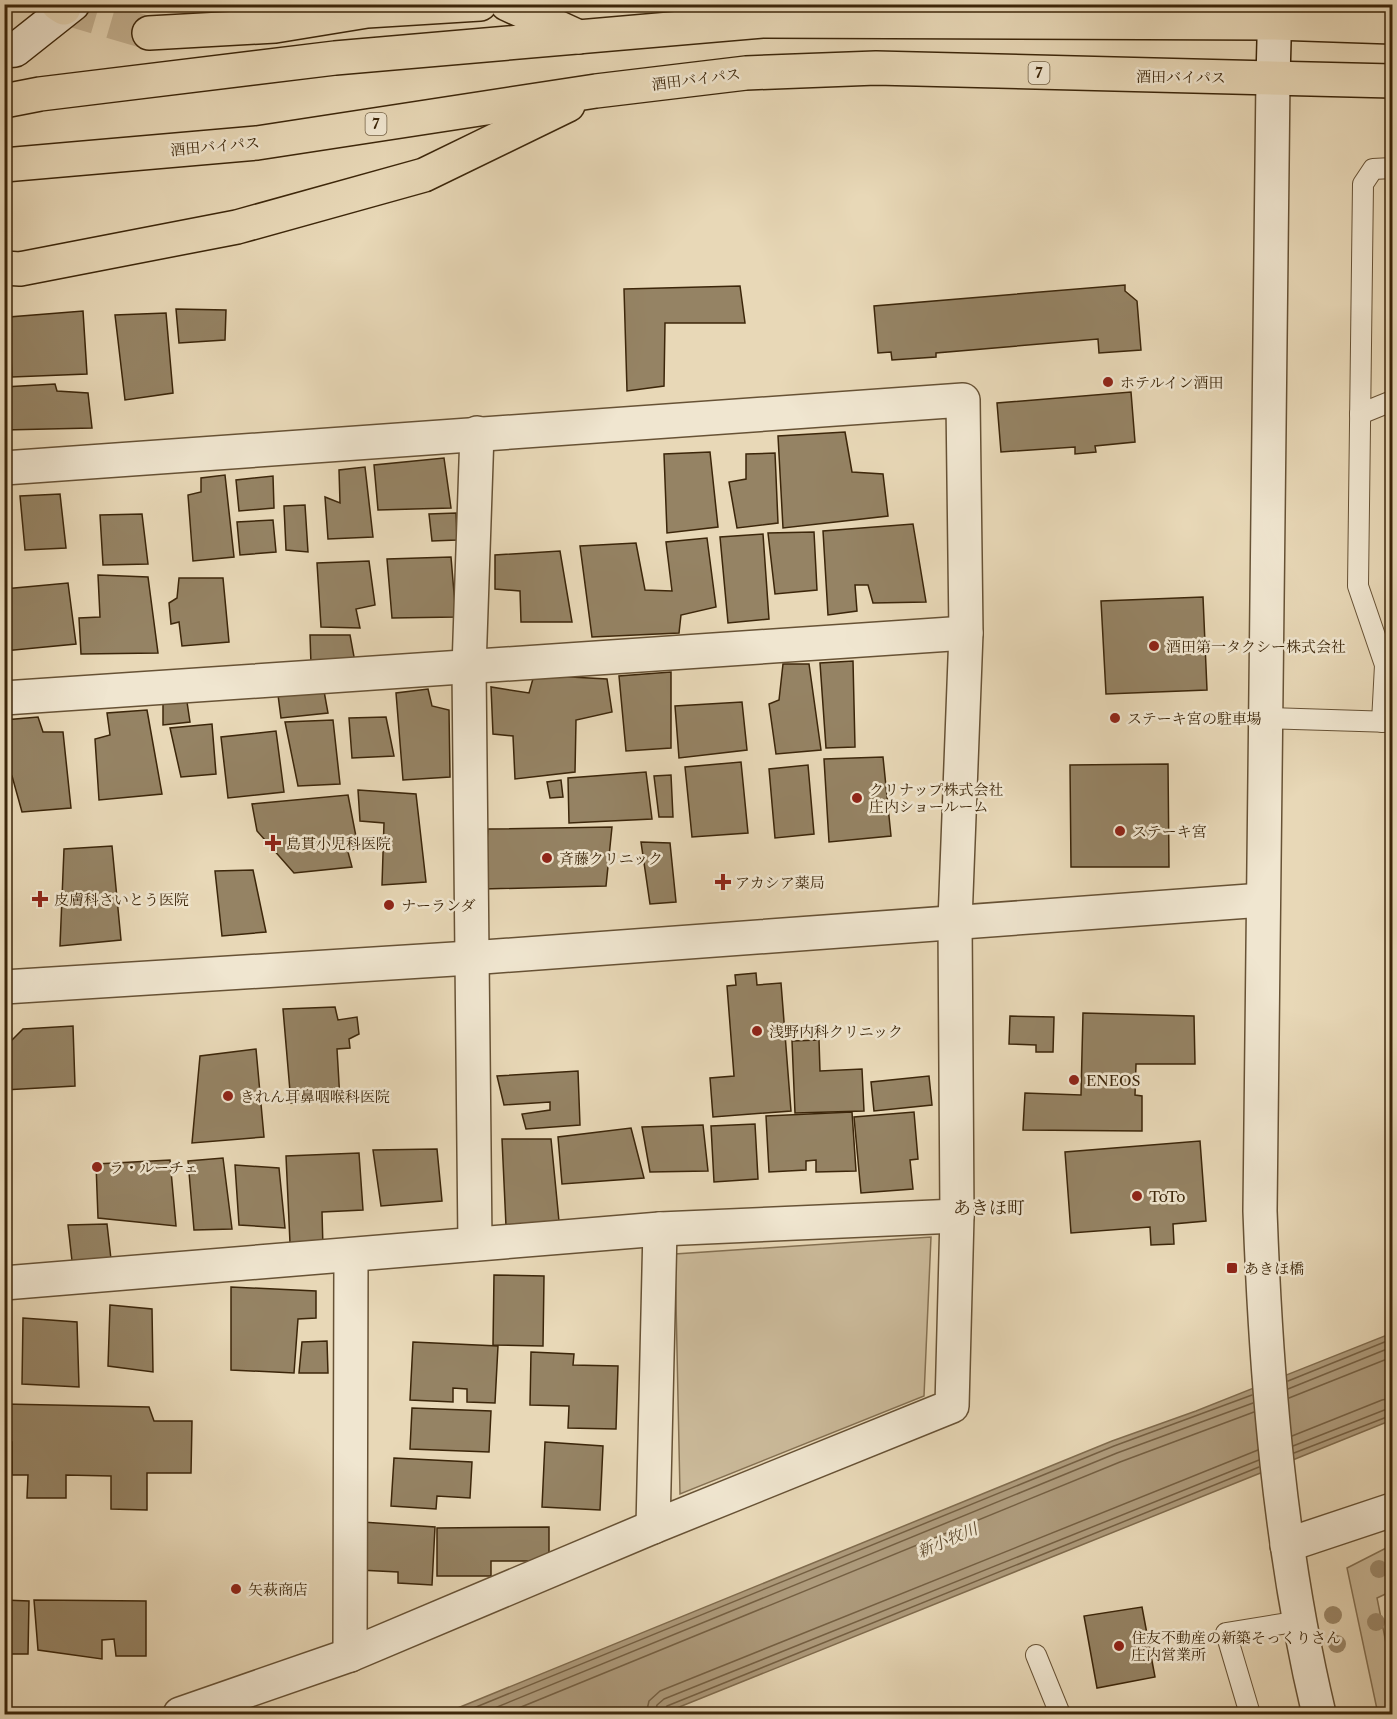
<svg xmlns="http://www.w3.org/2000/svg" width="1397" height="1719" font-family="'Libre Caslon Text','Noto Serif JP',serif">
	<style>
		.green { fill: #cbba9a; stroke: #847052; stroke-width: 1.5 }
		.water { fill: #ae9b7c; stroke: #806c4e; stroke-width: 1.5 }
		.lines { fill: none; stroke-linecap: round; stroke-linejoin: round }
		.shore { stroke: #756043; stroke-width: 1.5 }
		.building { fill: #958364; stroke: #3c260a; stroke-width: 1.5 }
		.trunk-tunnel { stroke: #c6b494; stroke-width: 33; stroke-dasharray: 33 16; stroke-linecap: butt }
		.service-casing { stroke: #675235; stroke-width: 22 }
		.minor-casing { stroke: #675235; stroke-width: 36 }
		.tertiary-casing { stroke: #675235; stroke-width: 36 }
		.secondary-casing { stroke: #3c260a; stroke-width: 36 }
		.trunk-casing { stroke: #3c260a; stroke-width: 36 }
		.service { stroke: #f0e6d0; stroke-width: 20 }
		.minor { stroke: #f0e6d0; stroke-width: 33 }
		.tertiary { stroke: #f0e6d0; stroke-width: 33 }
		.secondary { stroke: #f0e6d0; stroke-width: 33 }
		.trunk { stroke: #e8d8b7; stroke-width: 33 }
		.tree { fill: #9d8a6c }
		.poi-dot { fill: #8f2418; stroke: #f0e6d0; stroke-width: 2 }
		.labels { text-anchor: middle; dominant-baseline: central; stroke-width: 5; stroke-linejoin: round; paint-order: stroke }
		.shield { fill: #f0e6d0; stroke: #726045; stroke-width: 1.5 }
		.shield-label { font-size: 14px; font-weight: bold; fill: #3c260a }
		.street-label { font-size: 15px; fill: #3c260a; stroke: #f0e6d0 }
		.poi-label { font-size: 15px; fill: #3c260a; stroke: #f0e6d0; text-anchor: start }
		.water-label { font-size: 16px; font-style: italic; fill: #5e492c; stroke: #f0e6d0 }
		.quarter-label { font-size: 18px; fill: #3c260a; stroke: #f0e6d0 }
	</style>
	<rect width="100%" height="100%" fill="#e8d8b7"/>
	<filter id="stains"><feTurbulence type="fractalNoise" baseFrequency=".00333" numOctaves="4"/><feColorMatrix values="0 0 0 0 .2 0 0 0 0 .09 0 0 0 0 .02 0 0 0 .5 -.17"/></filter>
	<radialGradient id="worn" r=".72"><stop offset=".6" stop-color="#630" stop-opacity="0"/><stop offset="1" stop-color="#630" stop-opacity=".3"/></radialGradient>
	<g class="green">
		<polygon points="931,1237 924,1396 680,1494 675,1254"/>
		<polygon points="1392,1545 1392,1591 1377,1598 1392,1673 1392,1714 1378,1714 1347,1568"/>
	</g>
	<polygon class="water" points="1392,1333 1392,1420 662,1714 443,1714 1112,1441 1196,1411"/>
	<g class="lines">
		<g class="shore">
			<polyline points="1288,1381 1392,1339"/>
			<polyline points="1288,1389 1392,1347"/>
			<polyline points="1289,1398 1392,1357"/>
			<polyline points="1292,1436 1382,1400 1392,1398"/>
			<polyline points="1293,1446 1392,1407"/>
			<polyline points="1294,1453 1392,1415"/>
			<polyline points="459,1714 1114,1446 1252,1395"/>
			<polyline points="480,1714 1117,1453 1253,1403"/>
			<polyline points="504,1714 1120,1462 1254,1412"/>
			<polyline points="646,1714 649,1701 660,1691 1258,1450"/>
			<polyline points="655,1714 657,1705 664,1699 1259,1460"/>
			<polyline points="662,1714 667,1706 1259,1467"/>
		</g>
	</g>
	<g class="building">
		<polygon points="1125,285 1125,291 1137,301 1141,350 1099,353 1098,339 936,353 936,357 892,360 891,352 878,353 874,306"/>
		<polygon points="740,286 745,323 665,323 664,386 627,391 624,289"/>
		<polygon points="176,309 226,310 225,340 179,343"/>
		<polygon points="83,311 87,374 12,377 9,317"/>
		<polygon points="166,313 173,393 125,400 115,315"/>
		<polygon points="55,384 57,391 88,393 92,428 4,430 4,387"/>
		<polygon points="1131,392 1135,442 1095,446 1096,452 1075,454 1075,447 1001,452 997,403"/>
		<polygon points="845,432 852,472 883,474 888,516 783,528 778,436"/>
		<polygon points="710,452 718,527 667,533 664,454"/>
		<polygon points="775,453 778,523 737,528 729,482 746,479 746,454"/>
		<polygon points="444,458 451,508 378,510 374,465"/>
		<polygon points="365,467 373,537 328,539 325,497 340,503 339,470"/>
		<polygon points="225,475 234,557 193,561 188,495 201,492 201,478"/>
		<polygon points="273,476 274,508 239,511 236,480"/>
		<polygon points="60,494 66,548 25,550 20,496"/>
		<polygon points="305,505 308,552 286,550 284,506"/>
		<polygon points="456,513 457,540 432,541 429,514"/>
		<polygon points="142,514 148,564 103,565 100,515"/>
		<polygon points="273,520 276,552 240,555 237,522"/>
		<polygon points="913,524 926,602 873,603 868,585 855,585 857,611 828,615 823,531"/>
		<polygon points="814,532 817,590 775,594 768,533"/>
		<polygon points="763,534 769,619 728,623 720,537"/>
		<polygon points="707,538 716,607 681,615 679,633 592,637 580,546 636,543 645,590 672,591 666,542"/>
		<polygon points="560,551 572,622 521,622 520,591 495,589 495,555"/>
		<polygon points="451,557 456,617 392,618 387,559"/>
		<polygon points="369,561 375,605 356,609 360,628 321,627 317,563"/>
		<polygon points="98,575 148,577 158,653 81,654 79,618 100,617"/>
		<polygon points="179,578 223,578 229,642 182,646 179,622 171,624 169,603 177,598"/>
		<polygon points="68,583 76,644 4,651 4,589"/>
		<polygon points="1203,597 1207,690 1106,694 1101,601"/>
		<polygon points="310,635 350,635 355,662 311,665"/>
		<polygon points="853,661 855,747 826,748 820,663"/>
		<polygon points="783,664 809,664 821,750 776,754 769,704 779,700"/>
		<polygon points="671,672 671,748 626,751 619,676"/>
		<polygon points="534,675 607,679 612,712 576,720 575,772 515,779 513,736 493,734 491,687 529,693"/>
		<polygon points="428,689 432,706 449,710 450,777 403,780 396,693"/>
		<polygon points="324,691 328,713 281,718 278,695"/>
		<polygon points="187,702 190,722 163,725 163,704"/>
		<polygon points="742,702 747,750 679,758 675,706"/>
		<polygon points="147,710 162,794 99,800 95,739 110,735 107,713"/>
		<polygon points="38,717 43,732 63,732 71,808 22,812 12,776 4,776 4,720"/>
		<polygon points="386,717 394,756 352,758 349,718"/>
		<polygon points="333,720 340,784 298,786 285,722"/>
		<polygon points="212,724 216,774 181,777 170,728"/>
		<polygon points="276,731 284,792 228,798 221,737"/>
		<polygon points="883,757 891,836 829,842 824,759"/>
		<polygon points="741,762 748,833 692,837 685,767"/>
		<polygon points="1168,764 1169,867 1071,867 1070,765"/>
		<polygon points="808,765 814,834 775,838 769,769"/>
		<polygon points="646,772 652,819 569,823 568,778"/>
		<polygon points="671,775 673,817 659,817 654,776"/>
		<polygon points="561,780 563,797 550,798 547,782"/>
		<polygon points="358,790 416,794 426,882 382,885 384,823 360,821"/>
		<polygon points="348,795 358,847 348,852 352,867 294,873 257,831 252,804"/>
		<polygon points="612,827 606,886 483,889 488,829"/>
		<polygon points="641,842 670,843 676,902 650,904"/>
		<polygon points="112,846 121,940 60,946 64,849"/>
		<polygon points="253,870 266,932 222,936 215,871"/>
		<polygon points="756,973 757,985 781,983 791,1111 713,1117 710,1078 734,1076 727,986 736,985 735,975"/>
		<polygon points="335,1007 338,1020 357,1017 359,1034 349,1039 350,1048 337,1049 340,1100 291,1103 283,1009"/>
		<polygon points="1083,1013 1194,1016 1195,1064 1136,1064 1135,1095 1142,1096 1142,1131 1023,1130 1025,1093 1081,1095"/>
		<polygon points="1010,1016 1054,1017 1053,1052 1036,1052 1036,1045 1009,1044"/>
		<polygon points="73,1026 75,1086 4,1090 4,1048 23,1029"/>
		<polygon points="819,1040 820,1071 862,1069 864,1111 795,1113 792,1041"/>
		<polygon points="256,1049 264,1137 192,1143 200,1056"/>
		<polygon points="578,1071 580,1125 526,1129 522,1114 550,1110 550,1102 504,1105 497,1076"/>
		<polygon points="929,1076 932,1105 874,1111 871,1082"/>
		<polygon points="852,1112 856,1171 816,1172 816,1160 806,1161 806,1170 769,1172 766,1116"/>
		<polygon points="914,1112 918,1159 910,1160 913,1189 861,1193 854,1117"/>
		<polygon points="755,1124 758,1179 714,1182 711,1126"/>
		<polygon points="703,1125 708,1171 650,1172 642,1127"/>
		<polygon points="631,1128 644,1178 562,1184 558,1137"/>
		<polygon points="502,1139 551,1139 559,1221 506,1226"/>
		<polygon points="1200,1141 1206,1221 1173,1224 1174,1244 1151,1245 1150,1227 1071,1233 1065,1152"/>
		<polygon points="437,1149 442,1201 381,1206 373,1150"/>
		<polygon points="359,1153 363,1210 322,1212 323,1248 290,1243 286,1156"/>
		<polygon points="223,1158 232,1229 194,1230 188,1161"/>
		<polygon points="170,1160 176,1226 98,1218 96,1164"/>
		<polygon points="235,1165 279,1168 285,1228 239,1225"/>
		<polygon points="107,1224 111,1259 72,1261 68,1225"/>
		<polygon points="494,1275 544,1276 543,1346 493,1345"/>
		<polygon points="231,1287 316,1291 316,1318 298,1319 294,1373 231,1370"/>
		<polygon points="110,1305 152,1309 153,1372 108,1366"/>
		<polygon points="23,1318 77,1322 79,1387 22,1384"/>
		<polygon points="327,1341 328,1373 299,1373 302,1342"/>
		<polygon points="413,1342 498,1346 495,1403 467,1402 467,1389 453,1388 453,1402 410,1400"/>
		<polygon points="531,1352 574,1354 573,1365 618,1366 616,1429 568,1428 569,1406 530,1405"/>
		<polygon points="4,1404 149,1407 154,1421 192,1421 191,1473 147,1473 147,1510 111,1509 111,1476 66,1475 66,1498 27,1498 28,1475 12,1475 12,1442 4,1442"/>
		<polygon points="412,1408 491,1411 489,1452 410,1449"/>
		<polygon points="545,1442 603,1446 600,1510 542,1507"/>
		<polygon points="394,1458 472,1462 470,1498 437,1496 436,1509 391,1506"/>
		<polygon points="362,1522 435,1527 432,1585 398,1583 398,1572 359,1570"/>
		<polygon points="549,1527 549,1561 491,1561 491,1576 437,1576 437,1528"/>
		<polygon points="4,1600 29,1601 28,1654 4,1654"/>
		<polygon points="34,1600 146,1601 146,1656 116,1656 114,1639 102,1640 102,1659 38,1650"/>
		<polygon points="1142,1607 1155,1677 1097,1688 1084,1616"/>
	</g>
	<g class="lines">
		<polyline class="trunk-tunnel" points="64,8 149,33"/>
		<defs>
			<g id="service">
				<polyline points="1360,414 1392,401"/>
				<polyline points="1266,718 1392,722"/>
				<polyline points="1382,722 1385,665 1358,586 1363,184 1373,169 1392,168"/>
				<polyline points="1036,1655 1060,1714"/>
				<polyline points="1250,1714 1226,1633 1300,1621"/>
			</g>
			<g id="minor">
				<polyline points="4,468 963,400 966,633 955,921 957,1216 952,1406 653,1527 350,1655 180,1714"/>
				<polyline points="4,698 966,633"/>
				<polyline points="4,987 470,958 1263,900"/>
				<polyline points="475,1244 469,668 477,433"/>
				<polyline points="4,1283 660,1229 957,1216"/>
				<polyline points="653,1527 660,1229"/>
				<polyline points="350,1655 351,1257"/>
			</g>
			<g id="tertiary">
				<path d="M1273,78L1260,1211C1266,1380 1280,1550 1319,1714"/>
				<polyline points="1287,1545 1392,1510"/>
			</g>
			<g id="secondary">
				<polyline points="4,51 15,50 73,4"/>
				<polyline points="1273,78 1275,4"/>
			</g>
			<g id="trunk">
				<polyline points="58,4 64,8"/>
				<polyline points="507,4 579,37"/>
				<polyline points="149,33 275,26 367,11 480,4"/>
				<polyline points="4,101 40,94 335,58 762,21 1275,23 1392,27"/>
				<polyline points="4,165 257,143 596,91 746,73 876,68 1392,81"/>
				<polyline points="4,268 20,269 237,227 424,175 568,105"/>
			</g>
		</defs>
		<use href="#service" class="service-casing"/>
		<use href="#minor" class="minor-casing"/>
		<use href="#tertiary" class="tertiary-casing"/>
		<use href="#secondary" class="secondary-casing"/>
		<use href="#trunk" class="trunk-casing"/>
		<use href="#service" class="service"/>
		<use href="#minor" class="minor"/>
		<use href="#tertiary" class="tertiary"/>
		<use href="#secondary" class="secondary"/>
		<use href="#trunk" class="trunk"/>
	</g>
	<g class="tree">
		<circle cx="1379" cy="1569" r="9"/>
		<circle cx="1333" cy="1615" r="9"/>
		<circle cx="1376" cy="1622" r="9"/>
		<circle cx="1337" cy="1644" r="9"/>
	</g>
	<g class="poi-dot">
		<circle cx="1108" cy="382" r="6"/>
		<circle cx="1154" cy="646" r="6"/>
		<circle cx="1115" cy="718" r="6"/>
		<circle cx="857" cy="798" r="6"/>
		<circle cx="1120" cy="831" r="6"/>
		<path d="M270 834h6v6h6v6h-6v6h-6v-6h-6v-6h6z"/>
		<circle cx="547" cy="858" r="6"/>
		<path d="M720 873h6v6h6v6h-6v6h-6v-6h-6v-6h6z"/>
		<path d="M37 890h6v6h6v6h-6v6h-6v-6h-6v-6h6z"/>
		<circle cx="389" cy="905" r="6"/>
		<circle cx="757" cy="1031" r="6"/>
		<circle cx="1074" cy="1080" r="6"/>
		<circle cx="228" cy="1096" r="6"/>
		<circle cx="97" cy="1167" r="6"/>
		<circle cx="1137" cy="1196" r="6"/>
		<rect x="1226" y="1262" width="12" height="12" rx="3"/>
		<circle cx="236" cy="1589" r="6"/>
		<circle cx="1119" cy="1646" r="6"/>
	</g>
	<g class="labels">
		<g class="shield">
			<rect x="1028.5" y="62" width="21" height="22" rx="4.5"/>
			<rect x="365.5" y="113" width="21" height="22" rx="4.5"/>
		</g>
		<g class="shield-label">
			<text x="1039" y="73">7</text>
			<text x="376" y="124">7</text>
		</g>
		<g class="street-label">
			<text transform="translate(1181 77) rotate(1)">酒田バイパス</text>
			<text transform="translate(696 79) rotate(-7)">酒田バイパス</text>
			<text transform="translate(215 146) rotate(-5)">酒田バイパス</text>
		</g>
		<g class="poi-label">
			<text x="1120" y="382">ホテルイン酒田</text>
			<text x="1166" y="646">酒田第一タクシー株式会社</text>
			<text x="1127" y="718">ステーキ宮の駐車場</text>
			<text x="869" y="789">クリナップ株式会社<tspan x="869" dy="17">庄内ショールーム</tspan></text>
			<text x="1132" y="831">ステーキ宮</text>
			<text x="286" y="843">島貫小児科医院</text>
			<text x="559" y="858">斉藤クリニック</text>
			<text x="735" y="882">アカシア薬局</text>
			<text x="54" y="899">皮膚科さいとう医院</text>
			<text x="401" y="905">ナーランダ</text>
			<text x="769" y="1031">浅野内科クリニック</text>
			<text x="1086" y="1080">ENEOS</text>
			<text x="240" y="1096">きれん耳鼻咽喉科医院</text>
			<text x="109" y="1167">ラ・ルーチェ</text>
			<text x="1149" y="1196">ToTo</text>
			<text x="1244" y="1268">あきほ橋</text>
			<text x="248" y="1589">矢萩商店</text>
			<text x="1131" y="1637">住友不動産の新築そっくりさん<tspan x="1131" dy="17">庄内営業所</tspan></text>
		</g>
		<g class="water-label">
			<text transform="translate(947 1540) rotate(-23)">新小牧川</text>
		</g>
		<g class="quarter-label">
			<text x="989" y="1208">あきほ町</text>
		</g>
	</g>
	<rect width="1397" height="1719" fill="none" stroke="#e8d8b7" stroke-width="24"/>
	<rect x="6" y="6" width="1385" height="1707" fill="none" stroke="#3c260a" stroke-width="3"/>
	<rect x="12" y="12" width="1373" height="1695" fill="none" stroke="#3c260a" stroke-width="1.5"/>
	<rect width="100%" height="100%" filter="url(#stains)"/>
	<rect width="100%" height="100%" fill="url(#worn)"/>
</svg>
